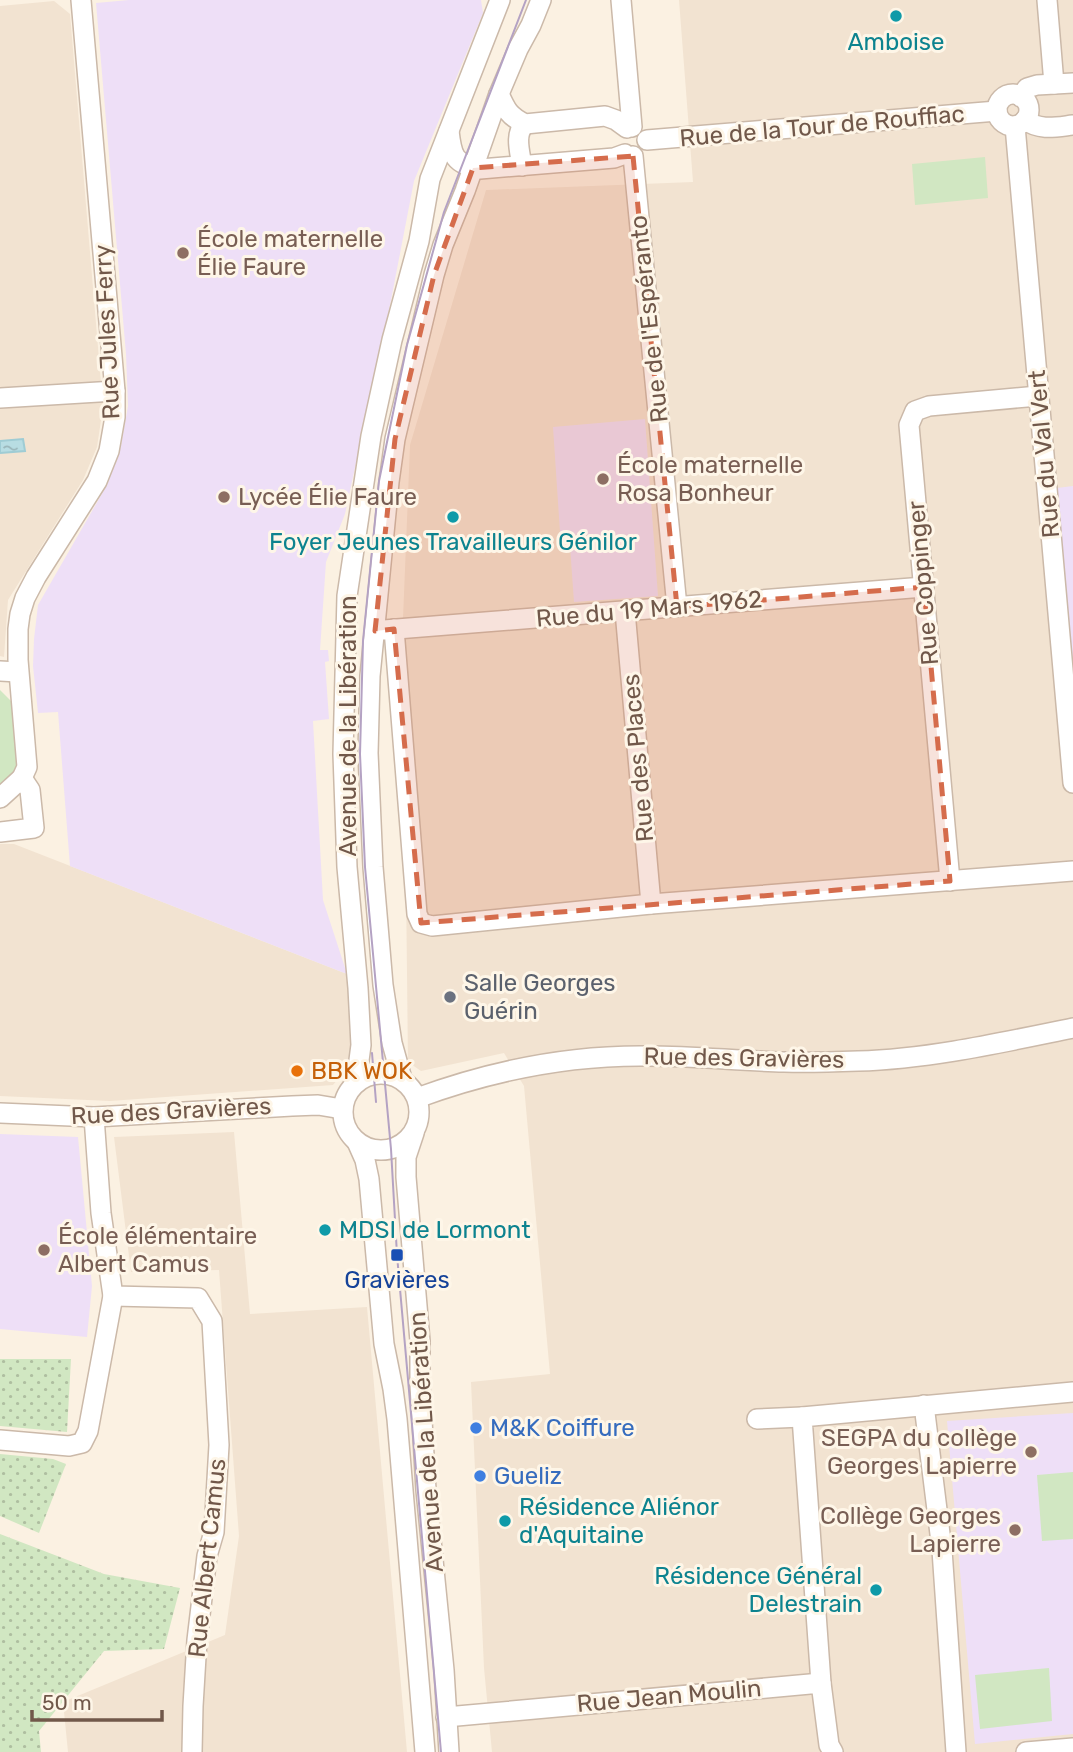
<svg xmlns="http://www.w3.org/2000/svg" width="1073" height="1752" font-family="Rubik,sans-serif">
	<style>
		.residential { fill: #f2e3d1 }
		.education { fill: #eedff7 }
		.grass { fill: #d1e7c2 }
		.park { fill: url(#park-dots) }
		.water { fill: url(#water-ripples); stroke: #9fccd4; stroke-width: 2 }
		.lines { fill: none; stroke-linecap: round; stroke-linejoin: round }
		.minor-casing { stroke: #cbb9a9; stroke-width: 22 }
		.minor { stroke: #fff; stroke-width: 19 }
		.tram { stroke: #b4a2c3; stroke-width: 2 }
		.marked { fill: #d56c4c; fill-opacity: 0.2; stroke: #d56c4c; stroke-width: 5; stroke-dasharray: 14 9; stroke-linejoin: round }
		.culture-dot { fill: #0f9aa8; stroke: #fef6e8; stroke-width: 2.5 }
		.education-dot { fill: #8d6e63; stroke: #fef6e8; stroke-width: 2.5 }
		.worship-dot { fill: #6b7280; stroke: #fef6e8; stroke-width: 2.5 }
		.food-dot { fill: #e8710a; stroke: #fef6e8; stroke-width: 2.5 }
		.transit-dot { fill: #1a4fb4; stroke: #fef6e8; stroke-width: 2.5 }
		.shop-dot { fill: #3f7fe0; stroke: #fef6e8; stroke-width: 2.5 }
		.labels { text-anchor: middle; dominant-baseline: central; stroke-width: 6; stroke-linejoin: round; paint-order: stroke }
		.culture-label { font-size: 24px; fill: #0d838f; stroke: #fef6e8 }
		.street-label { font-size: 24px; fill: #71584a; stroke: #fef6e8 }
		.education-label { font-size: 24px; fill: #785e54; stroke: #fef6e8; text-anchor: start }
		.worship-label { font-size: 24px; fill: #5b616d; stroke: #fef6e8; text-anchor: start }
		.food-label { font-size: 24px; fill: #c56008; stroke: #fef6e8; text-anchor: start }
		.transit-label { font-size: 24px; fill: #164399; stroke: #fef6e8 }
		.shop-label { font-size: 24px; fill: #366cbe; stroke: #fef6e8; text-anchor: start }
	</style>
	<defs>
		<pattern id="park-dots" width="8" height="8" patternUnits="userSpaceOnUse" patternTransform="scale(1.75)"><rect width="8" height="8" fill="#d1e7c2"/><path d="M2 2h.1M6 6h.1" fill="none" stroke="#aebea0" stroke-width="1.8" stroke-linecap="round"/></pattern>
		<pattern id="water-ripples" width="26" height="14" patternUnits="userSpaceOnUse" patternTransform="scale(1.75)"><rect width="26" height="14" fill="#b8dde3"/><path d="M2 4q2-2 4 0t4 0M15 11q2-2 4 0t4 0" fill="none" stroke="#9ab6ba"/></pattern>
	</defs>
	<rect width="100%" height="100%" fill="#fbf1e2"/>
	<g class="residential">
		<polygon points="679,0 1073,0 1073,1752 492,1752 484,1668 471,1382 550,1374 524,1086 504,1053 421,1071 408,1062 403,618 410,445 486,190 693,182"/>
		<polygon points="54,1 70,14 103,407 97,447 83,480 8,600 4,657 0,656 0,6"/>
		<polygon points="0,844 14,844 347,974 351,1035 349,1066 333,1085 110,1101 0,1096"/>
		<polygon points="234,1132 250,1314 367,1307 407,1752 68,1752 63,1702 225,1635 239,1536 219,1270 131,1272 114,1137"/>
	</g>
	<g class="education">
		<polygon points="129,0 481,0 483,13 414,181 391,300 345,514 326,562 320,650 328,650 329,661 325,662 329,719 313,721 323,900 347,974 70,866 58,712 38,713 33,666 34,639 38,605 107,485 121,446 128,406 126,354 96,3"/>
		<polygon points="645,419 658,596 574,602 569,532 560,532 553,427"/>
		<polygon points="1073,486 1073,685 1057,488"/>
		<polygon points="0,1134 78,1137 92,1286 87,1337 0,1329"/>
		<polygon points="1073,1413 1073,1734 975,1744 947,1421"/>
	</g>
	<g class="grass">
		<polygon points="985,157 988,198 915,205 912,164"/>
		<polygon points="0,690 14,704 20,754 13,779 0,789"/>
		<polygon points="1073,1472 1073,1539 1042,1541 1037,1475"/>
		<polygon points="1049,1668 1052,1721 980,1729 975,1675"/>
	</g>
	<g class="park">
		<polygon points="0,1359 71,1359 67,1432 0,1426"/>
		<polygon points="0,1454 53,1459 66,1464 39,1533 0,1516"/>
		<polygon points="0,1534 104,1574 180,1588 164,1649 104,1651 39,1731 41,1752 0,1752"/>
	</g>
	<polygon class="water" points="23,439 25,451 0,453 0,441"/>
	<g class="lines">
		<defs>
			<g id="minor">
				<polyline points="621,0 632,127"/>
				<polyline points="1047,0 1054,84"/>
				<path d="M499,94C506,110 509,116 525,124L605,116L616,120L627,128"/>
				<circle cx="1013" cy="110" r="16"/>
				<polyline points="1021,97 1027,88 1037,85 1073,83"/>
				<path d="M1025,120C1040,131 1056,127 1073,125"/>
				<polyline points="1015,126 1073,783"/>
				<path d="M449,131C452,157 454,163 480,169L614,158L625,154"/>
				<polyline points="647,140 997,111"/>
				<polyline points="633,156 677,607"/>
				<path d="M522,166C520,152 514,134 525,124"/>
				<polyline points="0,398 115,391"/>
				<polyline points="625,611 651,904"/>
				<polyline points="394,629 417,914 421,923 432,926 651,904 1073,871"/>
				<polyline points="384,630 924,587"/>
				<polyline points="0,671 18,672"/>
				<polyline points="0,798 22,778 27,767 18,660 18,629 20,614 25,598 36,577 97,481 109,451 115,417 115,391 81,0"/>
				<polyline points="0,832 34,828 30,790 22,778"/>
				<polyline points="950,881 909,425 915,411 929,406 1038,396"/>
				<circle cx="381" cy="1112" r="38"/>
				<polyline points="402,1079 392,1043 383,985 373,867 368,753 370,676 389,482 395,439 434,275 443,245 465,191 499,94 518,49 531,25 541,0"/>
				<polyline points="356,1083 361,1045 358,988 347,867 343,754 347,596 371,436 392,340 419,241 430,179 500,0"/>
				<path d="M417,1098C488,1072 565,1056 640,1056C688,1055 736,1061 784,1062C808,1063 833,1062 858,1061C929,1059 1004,1042 1073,1028"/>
				<polyline points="0,1113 94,1117 292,1106 318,1105 342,1109"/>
				<polyline points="94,1117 101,1213 113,1296 198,1298 212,1321 219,1445 214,1532 207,1556 197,1640 193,1706 192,1752"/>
				<polyline points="414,1133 406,1157 406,1177 420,1341 420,1385 426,1490 444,1670 449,1752"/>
				<polyline points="357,1142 365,1160 369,1179 384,1344 393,1389 397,1419 425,1752"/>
				<polyline points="924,1405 942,1550 956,1752"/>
				<polyline points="757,1419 802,1417"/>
				<polyline points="0,1440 69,1446 82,1443 88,1431 113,1296"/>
				<polyline points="821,1683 802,1417 1073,1392"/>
				<polyline points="446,1717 821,1683 829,1745 833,1752"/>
				<polyline points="1026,1752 1073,1748"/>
			</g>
		</defs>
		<use href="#minor" class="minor-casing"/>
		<use href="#minor" class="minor"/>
		<g class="tram">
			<polyline points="372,1053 376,1102"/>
			<polyline points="441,1752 397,1255 391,1149 365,867 360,754 363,641 379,481 407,345 444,212 526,0"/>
		</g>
	</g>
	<path class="marked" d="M633,156L677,607L924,587L950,881L421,923L394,629L375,631L395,439L434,275L473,168Z"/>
	<g class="culture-dot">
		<circle cx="896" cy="16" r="7"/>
		<circle cx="453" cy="517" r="7"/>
		<circle cx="325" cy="1230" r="7"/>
		<circle cx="505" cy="1521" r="7"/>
		<circle cx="876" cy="1590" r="7"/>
	</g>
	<g class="education-dot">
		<circle cx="183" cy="253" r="7"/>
		<circle cx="603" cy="479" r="7"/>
		<circle cx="224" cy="497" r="7"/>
		<circle cx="44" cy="1250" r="7"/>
		<circle cx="1031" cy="1452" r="7"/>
		<circle cx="1015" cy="1530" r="7"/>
	</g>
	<circle class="worship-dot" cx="450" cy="997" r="7"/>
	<circle class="food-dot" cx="297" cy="1071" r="7"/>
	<rect class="transit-dot" x="390" y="1248" width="14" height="14" rx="3.5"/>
	<g class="shop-dot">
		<circle cx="476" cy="1428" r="7"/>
		<circle cx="480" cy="1476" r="7"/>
	</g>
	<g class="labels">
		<g class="culture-label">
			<text x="896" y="42">Amboise</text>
			<text x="453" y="542">Foyer Jeunes Travailleurs Génilor</text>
			<text x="339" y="1230" text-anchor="start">MDSI de Lormont</text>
			<text x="519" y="1507" text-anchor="start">Résidence Aliénor<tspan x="519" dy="28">d'Aquitaine</tspan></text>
			<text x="862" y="1576" text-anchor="end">Résidence Général<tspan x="862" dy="28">Delestrain</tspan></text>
		</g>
		<g class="street-label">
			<text transform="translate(822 126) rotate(-5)">Rue de la Tour de Rouffiac</text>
			<text transform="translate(649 319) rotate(-96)">Rue de l'Espéranto</text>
			<text transform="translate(107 332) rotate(-93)">Rue Jules Ferry</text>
			<text transform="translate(1044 454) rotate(-95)">Rue du Val Vert</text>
			<text transform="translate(923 583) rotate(-95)">Rue Coppinger</text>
			<text transform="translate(649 609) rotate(-5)">Rue du 19 Mars 1962</text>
			<text transform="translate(348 726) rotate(-90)">Avenue de la Libération</text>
			<text transform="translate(638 758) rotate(-95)">Rue des Places</text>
			<text transform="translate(744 1058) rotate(1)">Rue des Gravières</text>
			<text transform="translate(171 1111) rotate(-3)">Rue des Gravières</text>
			<text transform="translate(426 1442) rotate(-94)">Avenue de la Libération</text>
			<text transform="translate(207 1558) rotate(-84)">Rue Albert Camus</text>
			<text transform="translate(669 1696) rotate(-5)">Rue Jean Moulin</text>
		</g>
		<g class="education-label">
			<text x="197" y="239">École maternelle<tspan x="197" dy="28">Élie Faure</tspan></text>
			<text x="617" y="465">École maternelle<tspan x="617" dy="28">Rosa Bonheur</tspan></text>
			<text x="238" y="497">Lycée Élie Faure</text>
			<text x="58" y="1236">École élémentaire<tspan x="58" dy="28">Albert Camus</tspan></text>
			<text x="1017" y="1438" text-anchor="end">SEGPA du collège<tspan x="1017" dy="28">Georges Lapierre</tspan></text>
			<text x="1001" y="1516" text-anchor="end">Collège Georges<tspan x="1001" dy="28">Lapierre</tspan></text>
		</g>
		<g class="worship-label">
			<text x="464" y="983">Salle Georges<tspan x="464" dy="28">Guérin</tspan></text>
		</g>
		<g class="food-label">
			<text x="311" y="1071">BBK WOK</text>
		</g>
		<g class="transit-label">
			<text x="397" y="1280">Gravières</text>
		</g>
		<g class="shop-label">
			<text x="490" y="1428">M&amp;K Coiffure</text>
			<text x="494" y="1476">Gueliz</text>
		</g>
	</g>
	<path d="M32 1710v10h130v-10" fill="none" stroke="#71584a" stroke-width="3.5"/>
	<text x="42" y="1710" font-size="21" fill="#71584a" stroke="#fef6e8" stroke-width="5" paint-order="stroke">50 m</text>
</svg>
